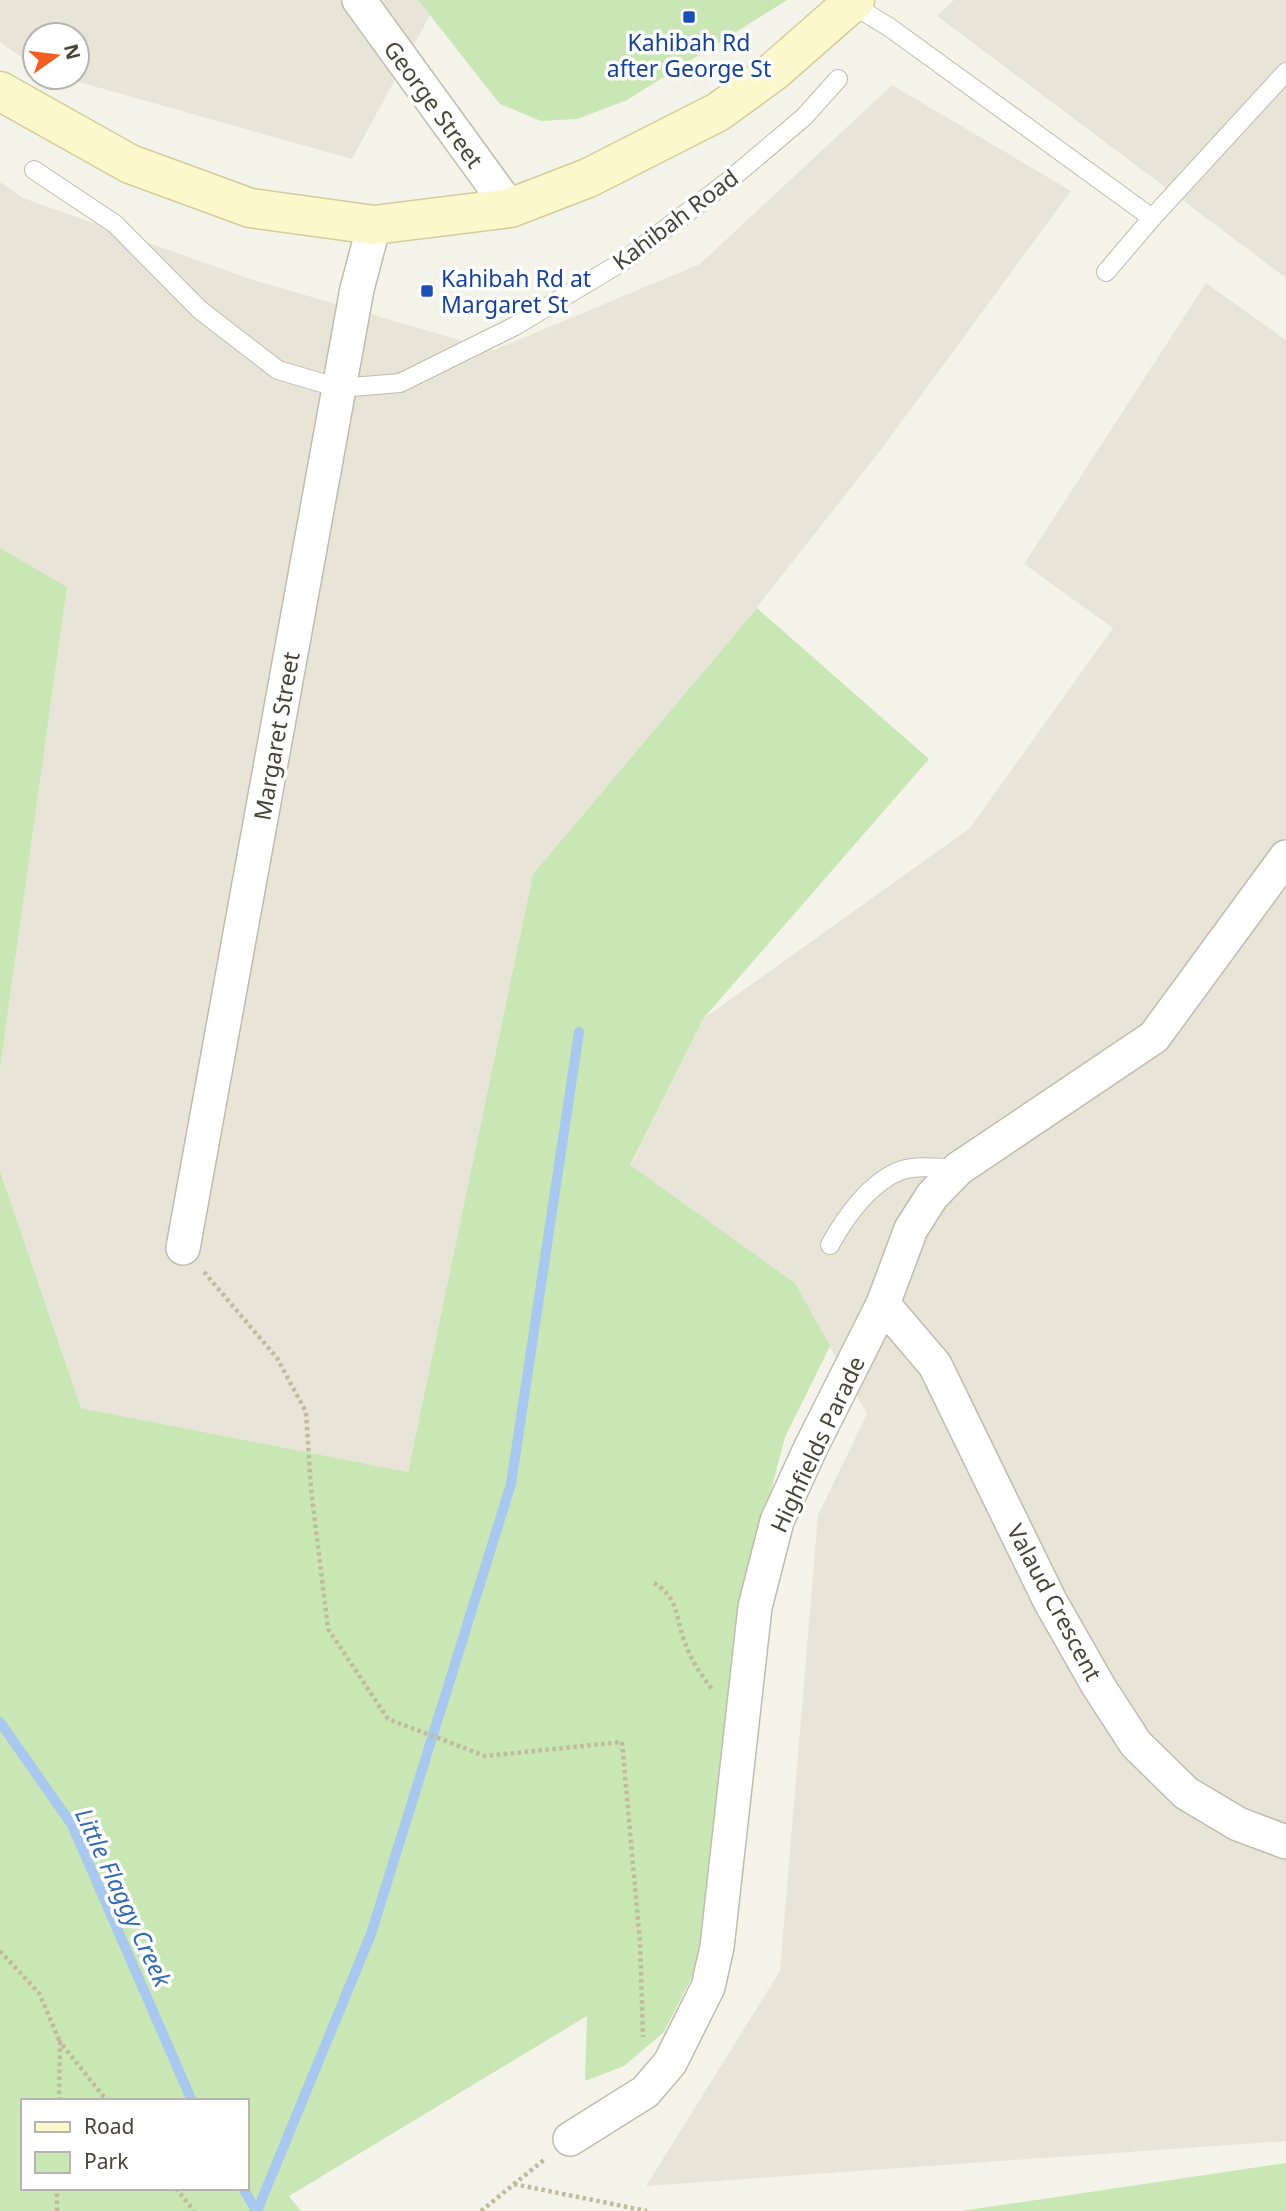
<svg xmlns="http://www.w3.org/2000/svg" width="1286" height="2211" font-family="'Noto Sans',sans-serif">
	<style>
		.residential { fill: #e8e5d8 }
		.green { fill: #c9e7b4; fill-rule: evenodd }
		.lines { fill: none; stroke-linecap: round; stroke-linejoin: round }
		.stream { stroke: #a8c8ef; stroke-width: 10 }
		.lane-casing { stroke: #c0bcac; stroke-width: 20 }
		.street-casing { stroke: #c0bcac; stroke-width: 36 }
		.secondary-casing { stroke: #d3cc9a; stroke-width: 41 }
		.path { stroke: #c1ba9e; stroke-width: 4.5; stroke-dasharray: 3.5 3.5; stroke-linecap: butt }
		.lane { stroke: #fff; stroke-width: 18 }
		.street { stroke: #fff; stroke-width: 33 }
		.secondary { stroke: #fdf8cb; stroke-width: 38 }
		.transit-dot { fill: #1a4fb4; stroke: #fff; stroke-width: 2.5 }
		.labels { text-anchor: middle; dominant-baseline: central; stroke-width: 7; stroke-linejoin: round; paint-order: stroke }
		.transit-label { font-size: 23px; fill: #164399; stroke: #fff }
		.street-label { font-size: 23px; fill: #484438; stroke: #fff }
		.water-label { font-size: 24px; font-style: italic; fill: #336ab2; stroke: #fff }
	</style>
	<rect width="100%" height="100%" fill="#f4f3ea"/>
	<g class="residential">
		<polygon points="0,0 418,0 430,15 352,159 61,77 77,77 77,35 35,35 35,67 0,42"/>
		<polygon points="954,0 1286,0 1286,278 937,16"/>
		<polygon points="892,85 1071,191 883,447 746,621 533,874 408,1472 81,1408 0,1171 0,1069 67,587 0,548 0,182 23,198 253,280 494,350 700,264"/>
		<polygon points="1206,283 1286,340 1286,2141 646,2186 780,1971 818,1515 867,1414 795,1283 630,1166 703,1019 970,828 1113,628 1024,564"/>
	</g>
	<g class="green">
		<polygon points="418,0 787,0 627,100 577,119 541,121 500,104"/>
		<polygon points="0,548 67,587 0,1069"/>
		<path d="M757,608L929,759L703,1019L630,1165L795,1283L830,1346L785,1437L744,1594L707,1874L700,1961L664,2032L624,2066L585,2081L587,2016L289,2196L301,2211H0V1171L81,1408L408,1472L533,874ZM23,2101H247V2188H23Z"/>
		<polygon points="1286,2163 1286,2211 961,2211"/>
	</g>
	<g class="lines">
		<g class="stream">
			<polyline points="0,1722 72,1825 192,2101"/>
			<polyline points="243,2188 256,2211"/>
			<polyline points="257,2211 371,1934 511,1484 579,1032"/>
		</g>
		<defs>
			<g id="lane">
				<polyline points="851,4 889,27 1152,218 1106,272"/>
				<polyline points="34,170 115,224 200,310 278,370 339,388 400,383 515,326 622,262 726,183 804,117 838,79"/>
				<polyline points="1152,218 1286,72"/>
				<path d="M830,1245C845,1217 871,1181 902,1170C920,1165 940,1168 958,1169"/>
			</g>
			<g id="street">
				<polyline points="359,0 510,208"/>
				<polyline points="183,1248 357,289 374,225"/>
				<polyline points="883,1304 935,1365 1050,1601 1099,1687 1136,1744 1186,1793 1238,1824 1286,1842"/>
				<polyline points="570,2139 645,2092 670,2063 708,1987 717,1947 755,1607 777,1521 811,1447 883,1304 911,1229 932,1196 958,1169 1154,1037 1286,857"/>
			</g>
			<polyline id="secondary" points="0,91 130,164 250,208 374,225 510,208 588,178 718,112 773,72 855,0"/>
		</defs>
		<use href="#lane" class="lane-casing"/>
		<use href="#street" class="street-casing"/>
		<use href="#secondary" class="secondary-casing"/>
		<g class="path">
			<polyline points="204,1272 277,1358 306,1412 311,1489 328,1629 388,1719 485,1756 622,1742 640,1942 643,2037"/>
			<path d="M654,1583C679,1598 675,1616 684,1640C690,1658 700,1674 712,1689"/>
			<polyline points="0,1951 39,1993 60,2042"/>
			<polyline points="59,2101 60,2042 107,2101"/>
			<polyline points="514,2184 647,2211"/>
			<polyline points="176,2188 194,2211"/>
			<polyline points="57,2211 57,2188"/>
			<polyline points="481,2211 545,2159"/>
		</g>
		<use href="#lane" class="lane"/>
		<use href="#street" class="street"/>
		<use href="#secondary" class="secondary"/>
	</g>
	<g class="transit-dot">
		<rect x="682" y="10" width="14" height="14" rx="3.5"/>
		<rect x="420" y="284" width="14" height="14" rx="3.5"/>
	</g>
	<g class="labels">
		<g class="transit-label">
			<text x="689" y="42">Kahibah Rd<tspan x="689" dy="26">after George St</tspan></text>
			<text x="441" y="278" text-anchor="start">Kahibah Rd at<tspan x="441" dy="26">Margaret St</tspan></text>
		</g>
		<g class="street-label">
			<text transform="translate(434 104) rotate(54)">George Street</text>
			<text transform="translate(675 219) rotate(-37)">Kahibah Road</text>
			<text transform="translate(276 736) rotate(-80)">Margaret Street</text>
			<text transform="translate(817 1444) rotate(-65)">Highfields Parade</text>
			<text transform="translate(1055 1602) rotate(62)">Valaud Crescent</text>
		</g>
		<g class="water-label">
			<text transform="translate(124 1897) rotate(65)">Little Flaggy Creek</text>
		</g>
	</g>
	<rect x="21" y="2099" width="228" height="91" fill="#ffffff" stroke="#b6b4af" stroke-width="2"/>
	<rect x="35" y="2122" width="35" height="10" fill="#fdf8cb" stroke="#b6b4af" stroke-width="2"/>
	<text x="84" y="2134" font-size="21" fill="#484438">Road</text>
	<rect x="35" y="2152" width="35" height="21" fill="#c9e7b4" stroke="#b6b4af" stroke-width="2"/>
	<text x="84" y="2169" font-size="21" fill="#484438">Park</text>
	<g transform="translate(56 56) rotate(76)"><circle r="33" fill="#ffffff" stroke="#b6b4af" stroke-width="2"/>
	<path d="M0-5L12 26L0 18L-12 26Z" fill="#f45f21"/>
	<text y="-10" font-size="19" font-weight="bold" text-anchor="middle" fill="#484438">N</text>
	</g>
</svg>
